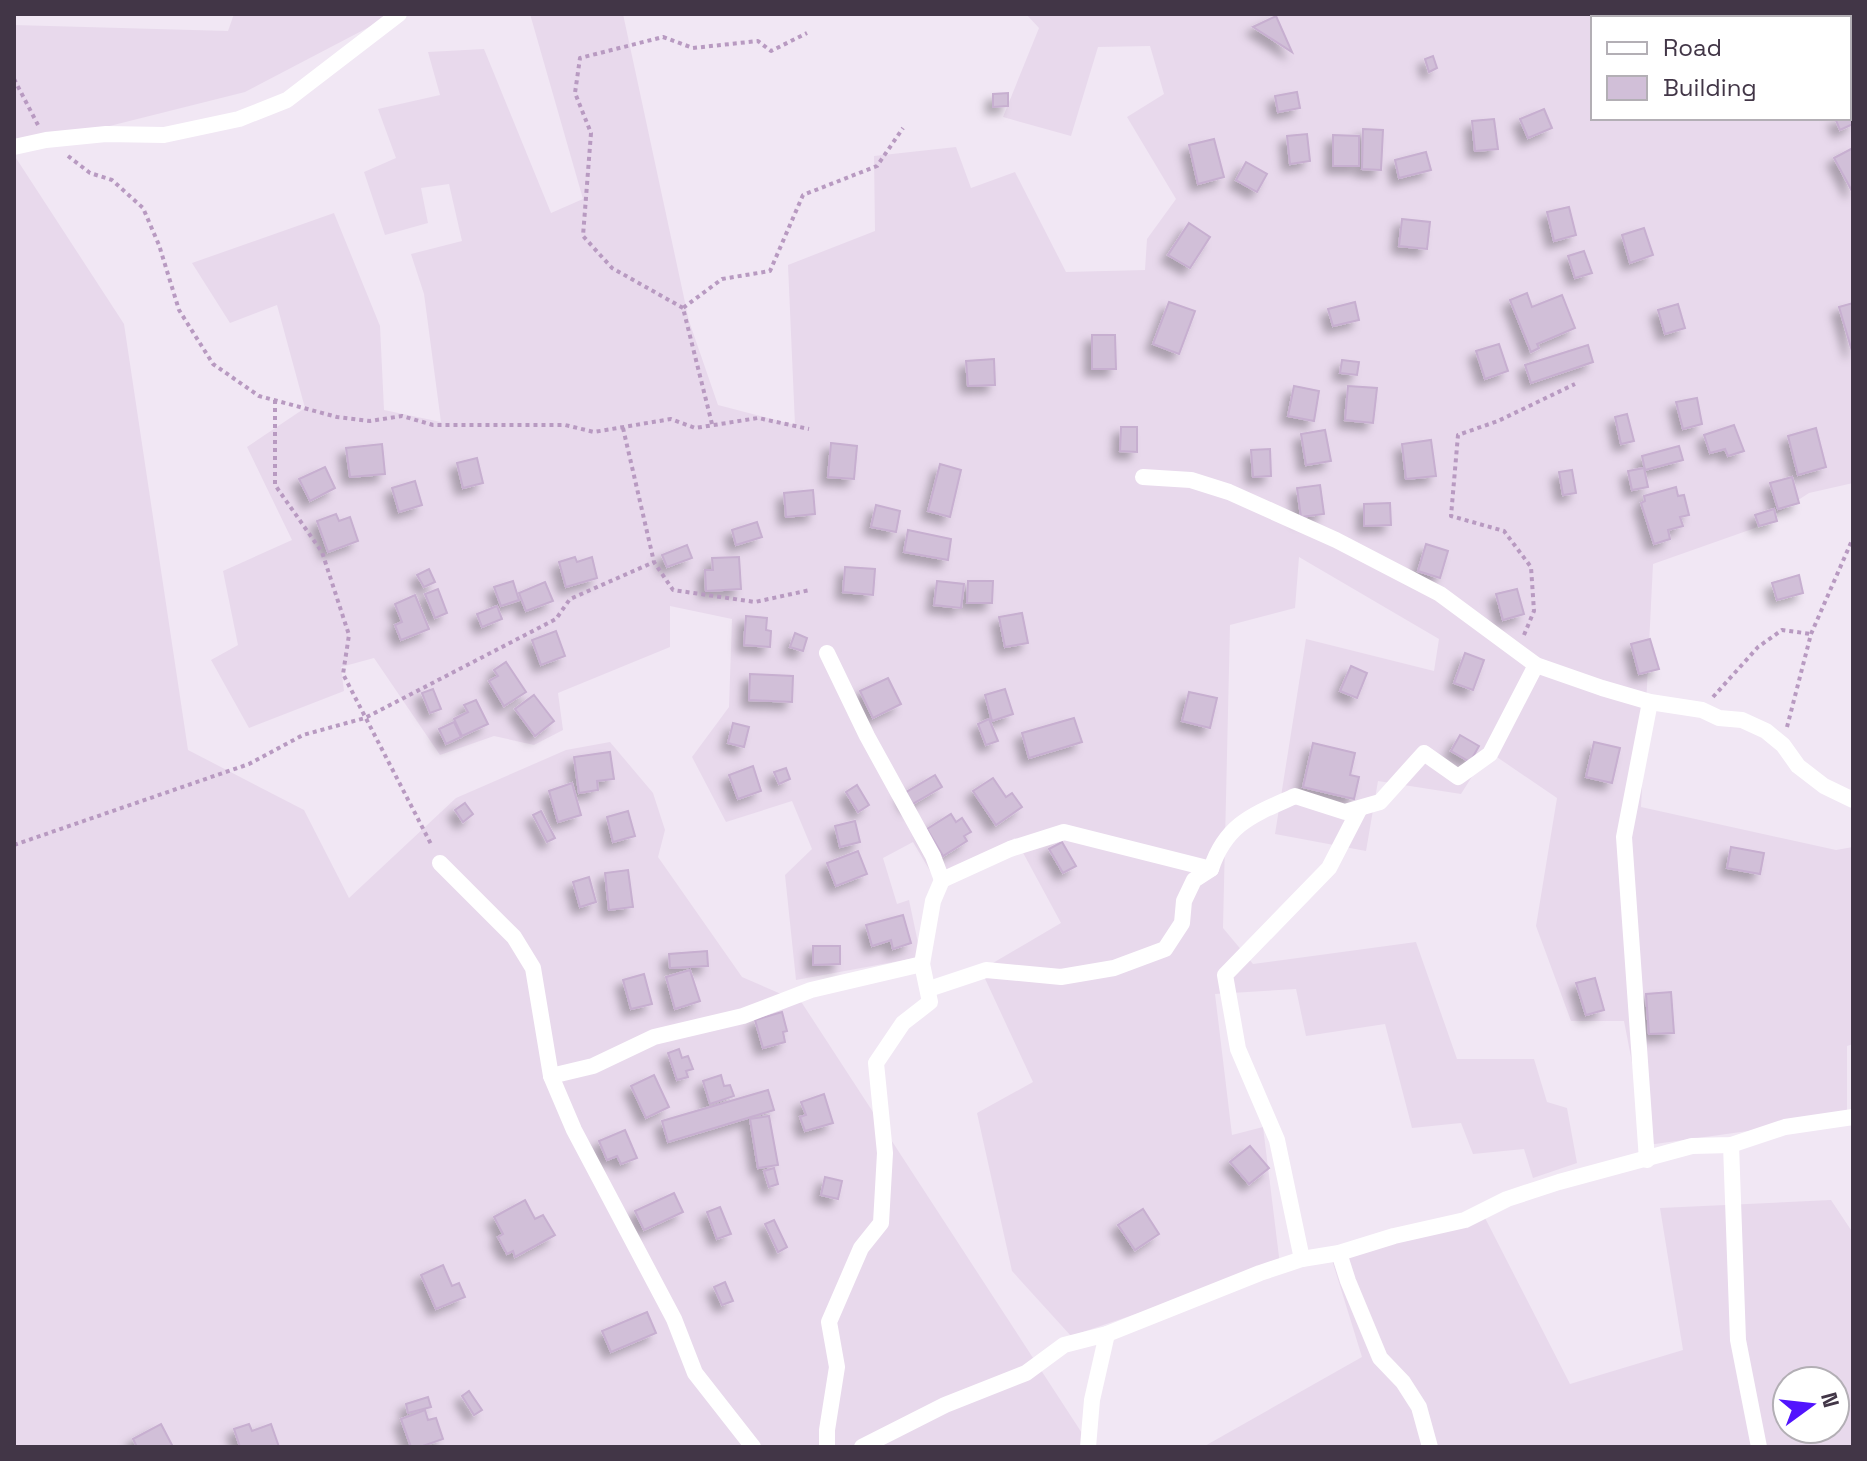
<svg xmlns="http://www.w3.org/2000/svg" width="1867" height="1461" font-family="'Space Grotesk',sans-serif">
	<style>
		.residential { fill: #e8d9ec; fill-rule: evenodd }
		.building { fill: #d1bfd8; stroke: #c7afd0; stroke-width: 2; filter: url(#shadow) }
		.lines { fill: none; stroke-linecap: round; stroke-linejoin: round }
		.path { stroke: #b89ac1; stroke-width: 4; stroke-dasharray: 4 4; stroke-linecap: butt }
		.minor { stroke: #fff; stroke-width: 16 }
	</style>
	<defs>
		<filter id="shadow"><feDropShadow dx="-7" dy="7" stdDeviation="4" flood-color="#0004"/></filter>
	</defs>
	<rect width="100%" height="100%" fill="#f1e7f4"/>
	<g class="residential">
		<polygon points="234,14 394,14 245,92 14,150 14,25 228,31"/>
		<polygon points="530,14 623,14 689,321 718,405 795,425 788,265 875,231 874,156 956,147 971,188 1015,172 1066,272 1145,270 1147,239 1176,199 1127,117 1164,94 1150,46 1098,47 1071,136 1003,117 1039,28 1026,14 1625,14 1626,18 1593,18 1593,118 1849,118 1849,18 1687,18 1694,14 1853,14 1853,483 1809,493 1755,528 1653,564 1641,807 1836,850 1853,847 1853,1044 1847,1046 1847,1117 1648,1145 1624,1021 1571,1021 1536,926 1557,798 1488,751 1461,794 1378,781 1366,851 1275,834 1306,639 1434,671 1439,639 1299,557 1295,608 1230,625 1223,928 1253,964 1416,942 1457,1059 1534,1059 1547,1102 1567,1108 1577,1163 1533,1178 1524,1149 1473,1154 1461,1123 1412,1128 1385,1024 1306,1036 1296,989 1215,994 1232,1135 1263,1127 1280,1265 1071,1336 1012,1271 977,1113 1033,1082 981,970 1061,923 1015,838 936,881 913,842 883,858 897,904 909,900 921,957 796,980 785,875 812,849 792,801 726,822 692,757 729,707 732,619 670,606 670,647 558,693 563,730 534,745 494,736 440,755 374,658 341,667 344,691 249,728 211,660 238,645 223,571 292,540 247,447 305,408 277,305 230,323 192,263 334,213 380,326 384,410 441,422 424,294 411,254 462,241 449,184 421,188 428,223 385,235 364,172 396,158 378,109 440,95 428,52 484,49 551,213 583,199"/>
		<polygon points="14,155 124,324 188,750 304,810 349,898 456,798 566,750 610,742 653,793 665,830 658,857 742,977 802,1003 1091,1447 14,1447"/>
		<path d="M1831,1200L1853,1233V1447H1203L1362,1357L1332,1260L1483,1214L1570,1384L1683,1350L1660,1208ZM1787,1381H1835V1429H1787Z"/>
	</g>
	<g class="building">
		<polygon points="1276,16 1292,52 1253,27"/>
		<polygon points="1433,56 1437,68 1429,72 1425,59"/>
		<polygon points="1853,66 1853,124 1840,130 1835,118 1849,118 1849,68"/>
		<polygon points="1297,92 1300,108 1278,112 1275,96"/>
		<polygon points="1008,93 1008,106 993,107 993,94"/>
		<polygon points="1544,109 1552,128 1528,138 1520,119"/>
		<polygon points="1494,119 1498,149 1475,151 1472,121"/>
		<polygon points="1363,129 1383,130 1381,170 1362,169"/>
		<polygon points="1307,134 1310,161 1290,164 1287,136"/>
		<polygon points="1333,135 1359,136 1359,166 1333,166"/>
		<polygon points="1214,139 1224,177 1198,184 1189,145"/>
		<polygon points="1853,148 1853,190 1852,191 1834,158"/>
		<polygon points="1426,152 1431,170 1399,178 1395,160"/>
		<polygon points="1246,162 1267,174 1257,192 1236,180"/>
		<polygon points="1569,207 1576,235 1554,241 1547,212"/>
		<polygon points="1402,219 1430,222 1427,249 1399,246"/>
		<polygon points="1189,223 1210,237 1190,268 1168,255"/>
		<polygon points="1644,228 1653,255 1630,263 1622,235"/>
		<polygon points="1584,251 1592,273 1575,278 1568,256"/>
		<polygon points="1527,293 1532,307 1562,295 1575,328 1537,344 1539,348 1531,352 1510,300"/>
		<polygon points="1169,302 1195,311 1179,354 1153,344"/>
		<polygon points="1355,302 1359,320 1333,326 1328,309"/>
		<polygon points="1853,303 1853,351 1852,351 1839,307"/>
		<polygon points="1678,304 1685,328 1665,334 1658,310"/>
		<polygon points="1092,335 1115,335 1116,369 1092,369"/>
		<polygon points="1499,344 1508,371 1485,379 1476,351"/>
		<polygon points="1588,345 1593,362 1531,383 1525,365"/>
		<polygon points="994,359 995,385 968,386 966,361"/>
		<polygon points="1342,360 1359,362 1357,375 1340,373"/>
		<polygon points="1294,386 1319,391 1314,421 1288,416"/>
		<polygon points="1348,386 1377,388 1373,423 1345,420"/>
		<polygon points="1697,398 1702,424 1683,429 1676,402"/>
		<polygon points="1627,414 1634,441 1621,444 1615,417"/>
		<polygon points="1734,425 1744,451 1728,456 1725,449 1710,453 1704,435"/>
		<polygon points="1121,427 1137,427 1137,452 1120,451"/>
		<polygon points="1816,428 1826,467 1798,475 1788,436"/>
		<polygon points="1325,430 1331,461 1306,465 1301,434"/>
		<polygon points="1431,440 1436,476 1406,479 1402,444"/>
		<polygon points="831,443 857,446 854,479 828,477"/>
		<polygon points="382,444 385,474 350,477 346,448"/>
		<polygon points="1679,446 1683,460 1645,470 1642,456"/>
		<polygon points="1270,449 1271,476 1253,477 1251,450"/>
		<polygon points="477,458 483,483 463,488 457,463"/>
		<polygon points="940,464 961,470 950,517 928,511"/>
		<polygon points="325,467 335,488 310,501 299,479"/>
		<polygon points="1644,468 1648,487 1632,490 1628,471"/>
		<polygon points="1572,470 1576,493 1563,495 1559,472"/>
		<polygon points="1792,477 1799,503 1778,509 1770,483"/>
		<polygon points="415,481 422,505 399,512 392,488"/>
		<polygon points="1320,485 1324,514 1301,517 1297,488"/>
		<polygon points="1676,487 1678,496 1684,495 1689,515 1680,517 1683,526 1668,530 1670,539 1654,544 1641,503 1645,501 1644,496"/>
		<polygon points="813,490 815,514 786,517 784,493"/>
		<polygon points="1390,503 1391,525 1364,526 1364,504"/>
		<polygon points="876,505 900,511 896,532 871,527"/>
		<polygon points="1774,509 1777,521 1759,526 1755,515"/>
		<polygon points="336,514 339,521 350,517 358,541 328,552 317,521"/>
		<polygon points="757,522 762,537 736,545 732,530"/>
		<polygon points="908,530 951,539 948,560 904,552"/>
		<polygon points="1426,544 1448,551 1440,578 1418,571"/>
		<polygon points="687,545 692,558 667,567 662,555"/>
		<polygon points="575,557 577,562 592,557 597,578 566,587 559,562"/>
		<polygon points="739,557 741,589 706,591 705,570 713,570 712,558"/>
		<polygon points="845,567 875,569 873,595 843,592"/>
		<polygon points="429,569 435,582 424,587 417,575"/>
		<polygon points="1799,575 1803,593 1777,600 1772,583"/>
		<polygon points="513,581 519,600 501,606 494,587"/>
		<polygon points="937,581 964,584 961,608 934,605"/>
		<polygon points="968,581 993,581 992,603 967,603"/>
		<polygon points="545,582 553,601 526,611 519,593"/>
		<polygon points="438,589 447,613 435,618 425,594"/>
		<polygon points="1517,589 1524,614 1503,620 1496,594"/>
		<polygon points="415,595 429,629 401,640 395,625 402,622 395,604"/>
		<polygon points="497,606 502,619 482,627 477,614"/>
		<polygon points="1022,613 1028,643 1005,647 999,617"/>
		<polygon points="746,616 767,618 766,630 771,631 770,647 744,645"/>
		<polygon points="556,631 565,656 541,665 532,640"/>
		<polygon points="795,633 807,638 803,651 790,647"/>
		<polygon points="1650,639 1659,669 1639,674 1631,644"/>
		<polygon points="1465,653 1484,660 1473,690 1454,683"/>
		<polygon points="506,662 526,692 504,706 489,681 498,676 494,670"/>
		<polygon points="1351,666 1367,673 1357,698 1340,691"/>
		<polygon points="750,674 793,676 792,702 749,700"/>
		<polygon points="888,678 901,704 873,718 860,691"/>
		<polygon points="433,689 441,709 430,713 422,693"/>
		<polygon points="1005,689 1013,714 992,721 985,695"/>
		<polygon points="1189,692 1217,698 1210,728 1182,721"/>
		<polygon points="534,695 554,721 535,736 515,709"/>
		<polygon points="476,700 488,724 462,736 454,719 468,712 464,705"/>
		<polygon points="1074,718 1082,742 1029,758 1022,733"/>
		<polygon points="989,719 998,741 986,745 978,724"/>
		<polygon points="454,722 461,737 446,744 439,729"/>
		<polygon points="733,723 749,727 744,747 728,743"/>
		<polygon points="1460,735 1479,746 1470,762 1451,751"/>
		<polygon points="1594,742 1620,748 1612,783 1586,777"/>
		<polygon points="1313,743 1355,753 1350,775 1359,777 1354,799 1303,787"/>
		<polygon points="610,752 614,779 597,781 598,790 579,793 574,757"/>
		<polygon points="753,766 761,791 738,799 729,775"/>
		<polygon points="786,768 790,779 779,784 774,772"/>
		<polygon points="935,775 942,787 909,806 903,794"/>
		<polygon points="993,778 1006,797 1012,793 1022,807 996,825 973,791"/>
		<polygon points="572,783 581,815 558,822 549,791"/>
		<polygon points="857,785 869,805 858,812 846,792"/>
		<polygon points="465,803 473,814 463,822 455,810"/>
		<polygon points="541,811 555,838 547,842 533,815"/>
		<polygon points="628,811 635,836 613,842 607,817"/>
		<polygon points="951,814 956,822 962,818 971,832 964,836 967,841 943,856 927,829"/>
		<polygon points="855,821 860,842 840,847 835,826"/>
		<polygon points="1062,842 1076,866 1063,873 1049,849"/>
		<polygon points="1731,847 1764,853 1760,874 1727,868"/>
		<polygon points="858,851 867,874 836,886 827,863"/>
		<polygon points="628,870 633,907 609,910 605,873"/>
		<polygon points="589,877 596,902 580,907 573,882"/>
		<polygon points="903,915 911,943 893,949 891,940 872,946 866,925"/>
		<polygon points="813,946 840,946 840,964 813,965"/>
		<polygon points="707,951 708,966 670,968 669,954"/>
		<polygon points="690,970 700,1001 675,1009 666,977"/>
		<polygon points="644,974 652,1004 631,1009 623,980"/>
		<polygon points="1595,978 1604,1010 1586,1015 1576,983"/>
		<polygon points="1671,992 1674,1033 1649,1034 1646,994"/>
		<polygon points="782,1012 787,1031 783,1032 785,1042 763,1048 755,1020"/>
		<polygon points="679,1049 682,1058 688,1056 693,1069 686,1071 688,1077 677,1080 668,1053"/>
		<polygon points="654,1075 669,1107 646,1118 631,1086"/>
		<polygon points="721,1075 724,1086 730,1085 734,1096 710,1104 703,1081"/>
		<polygon points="768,1090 774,1110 668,1142 662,1121"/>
		<polygon points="824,1094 833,1123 805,1131 800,1117 806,1115 801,1102"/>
		<polygon points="769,1116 778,1165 758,1168 750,1119"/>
		<polygon points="625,1130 637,1158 621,1164 617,1156 607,1160 599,1141"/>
		<polygon points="1250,1146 1269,1168 1249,1184 1230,1162"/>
		<polygon points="774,1168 778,1184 769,1187 764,1171"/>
		<polygon points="825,1177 842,1181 838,1199 821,1195"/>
		<polygon points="674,1193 683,1212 644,1230 635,1211"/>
		<polygon points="525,1200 535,1219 543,1215 555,1235 515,1257 513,1251 507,1254 498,1237 503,1234 494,1217"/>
		<polygon points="720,1207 731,1234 717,1239 707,1212"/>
		<polygon points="1143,1209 1159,1234 1135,1250 1118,1225"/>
		<polygon points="774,1220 787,1247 778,1252 765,1224"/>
		<polygon points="443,1265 452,1286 459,1283 465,1297 436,1309 421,1275"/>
		<polygon points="725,1282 733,1301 722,1305 714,1287"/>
		<polygon points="647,1312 656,1333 611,1352 602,1331"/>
		<polygon points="469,1391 482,1410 474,1415 462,1396"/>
		<polygon points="428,1397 431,1407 408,1413 406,1404"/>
		<polygon points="425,1410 428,1420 436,1418 443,1439 420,1447 411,1447 401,1419"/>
		<polygon points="161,1424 173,1447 137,1447 133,1439"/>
		<polygon points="249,1424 252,1431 271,1424 279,1447 240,1447 234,1429"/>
	</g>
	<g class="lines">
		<g class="path">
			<polyline points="1841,14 1844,18"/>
			<polyline points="1849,26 1853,32"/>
			<polyline points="14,79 38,125"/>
			<polyline points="68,156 90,173 112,180 143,208 159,245 179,310 213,364 259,396 337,417 370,421 402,416 433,425 565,425 594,432 671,419 695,428 758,418 809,429"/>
			<polyline points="683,308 612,268 583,236 591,133 575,93 580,58 663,37 693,48 758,41 771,51 807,33"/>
			<polyline points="275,400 275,485 322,552 349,635 343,674 432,846"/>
			<polyline points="712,424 683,308 722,279 770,271 803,195 877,166 903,128"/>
			<polyline points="623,428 654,562 673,590 755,602 810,590"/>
			<polyline points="1524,635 1534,611 1531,567 1504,531 1451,516 1458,435 1498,421 1575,384"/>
			<polyline points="1713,697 1758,647 1782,630 1811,634"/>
			<polyline points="1787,727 1811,634 1853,538"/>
			<polyline points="14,845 249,764 303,735 365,718 556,619 570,599 654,562"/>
		</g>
		<g class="minor">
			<polyline points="14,147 46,140 106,134 164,135 239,119 287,100 399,14"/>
			<polyline points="1143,477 1191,480 1229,492 1336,540 1440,594 1536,665 1602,688 1650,702 1702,710 1719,718 1742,720 1766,731 1783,745 1798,766 1824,786 1853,800"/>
			<polyline points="827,653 867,736 933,856 942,880 1010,849 1064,832 1211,869"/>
			<polyline points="440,863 514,937 533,968 551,1076 574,1130 674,1319 695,1373 753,1447"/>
			<polyline points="922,964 933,901 942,880"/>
			<path d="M929,989L986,970L1061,977L1114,968L1165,949L1182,923L1184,901L1194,880L1211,869C1226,823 1255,814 1295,796L1345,812L1380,802L1424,753L1458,777L1490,754L1536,665"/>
			<polyline points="551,1076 593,1066 654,1037 743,1016 811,990 922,964 930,1002 903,1023 876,1063 885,1153 881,1223 861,1248 829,1322 837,1367 827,1430 827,1447"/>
			<polyline points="1731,1145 1738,1340 1759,1447"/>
			<polyline points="1647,1160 1624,837 1650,702"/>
			<polyline points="1339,1253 1348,1281 1380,1358 1403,1382 1419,1407 1430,1447"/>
			<polyline points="1302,1259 1277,1140 1238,1049 1225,975 1329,868 1360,808"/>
			<polyline points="862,1447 945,1405 1026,1373 1064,1345 1107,1334 1260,1273 1302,1259 1339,1253 1394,1236 1465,1220 1507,1199 1559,1182 1692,1146 1731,1145 1785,1127 1853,1117"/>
			<polyline points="1088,1447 1092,1400 1107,1334"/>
		</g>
	</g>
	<rect width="1867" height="1461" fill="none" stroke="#423647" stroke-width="32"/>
	<rect x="1591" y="16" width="260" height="104" fill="#ffffff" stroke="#b3afb5" stroke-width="2"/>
	<rect x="1607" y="42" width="40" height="12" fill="#ffffff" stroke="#b3afb5" stroke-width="2"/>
	<text x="1663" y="56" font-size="24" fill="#423647">Road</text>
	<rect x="1607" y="76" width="40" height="24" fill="#d1bfd8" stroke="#b3afb5" stroke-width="2"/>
	<text x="1663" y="96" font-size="24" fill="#423647">Building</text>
	<g transform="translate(1811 1405) rotate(75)"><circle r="38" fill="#ffffff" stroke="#b3afb5" stroke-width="2"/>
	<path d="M0-6L14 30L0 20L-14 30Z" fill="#5214fd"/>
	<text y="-12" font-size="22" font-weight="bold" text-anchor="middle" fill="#423647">N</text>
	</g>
</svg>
